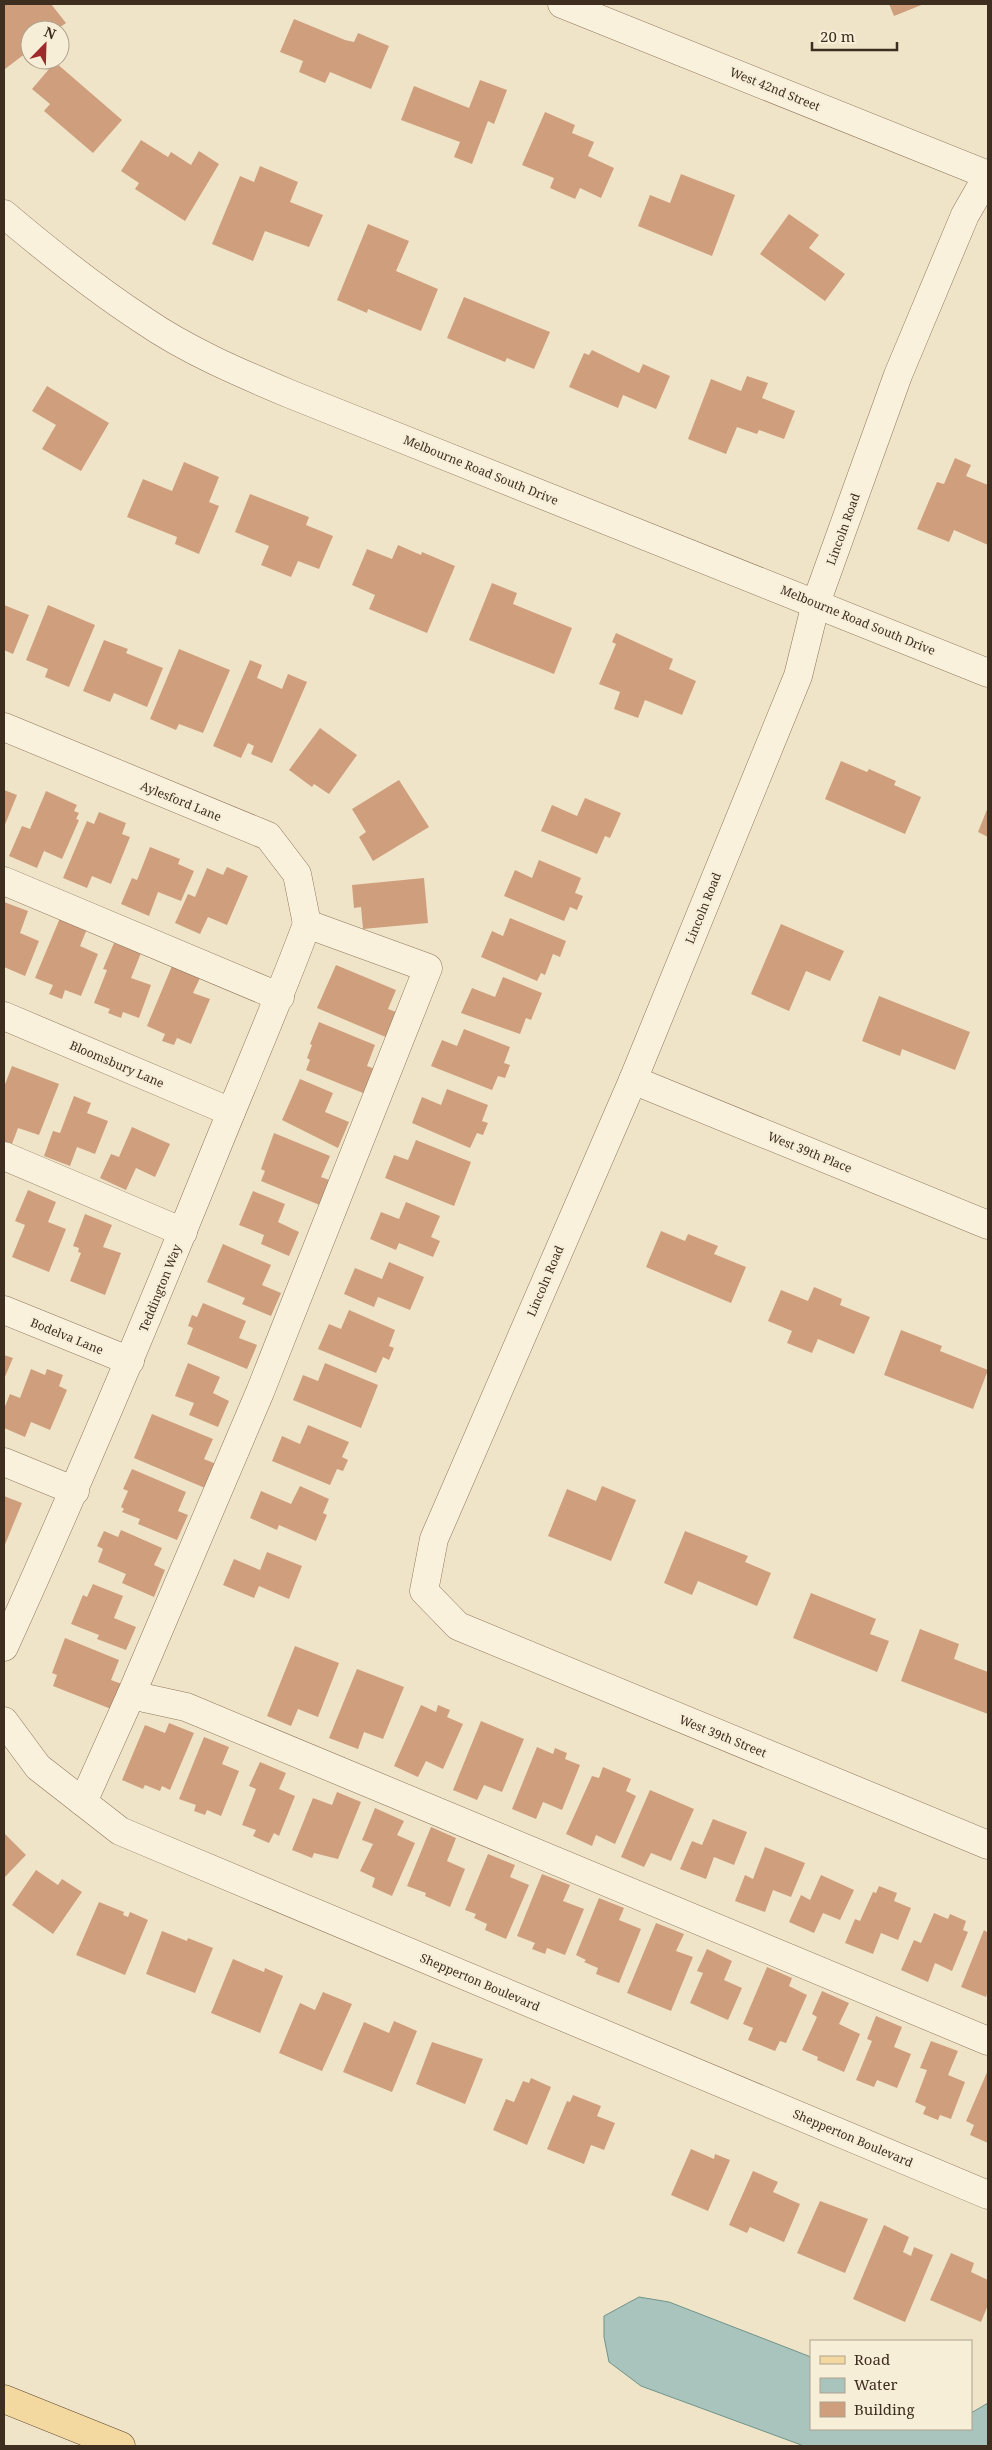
<svg xmlns="http://www.w3.org/2000/svg" width="992" height="2450" font-family="'Noto Serif',serif">
	<style>
		.water { fill: #a9c4bc; stroke: #6f938a }
		.building { fill: #cf9f7d }
		.lines { fill: none; stroke-linecap: round; stroke-linejoin: round }
		.minor-casing { stroke: #8d765c; stroke-width: 29 }
		.major-casing { stroke: #5b4430; stroke-width: 29 }
		.minor { stroke: #faf1dc; stroke-width: 28 }
		.major { stroke: #f3d9a0; stroke-width: 28 }
		.labels { text-anchor: middle; dominant-baseline: central; stroke-width: 4.5; stroke-linejoin: round; paint-order: stroke }
		.street-label { font-size: 12px; fill: #3d2e20; stroke: #f7eed8 }
	</style>
	<rect width="100%" height="100%" fill="#f0e4c8"/>
	<polygon class="water" points="639,2297 669,2302 811,2357 811,2429 971,2429 971,2413 988,2403 988,2446 804,2446 641,2386 609,2362 604,2337 604,2316"/>
	<g class="building">
		<polygon points="4,4 51,4 66,23 56,30 30,30 30,50 5,69"/>
		<polygon points="889,4 924,4 894,16"/>
		<polygon points="294,19 345,40 354,42 358,33 389,46 371,89 330,72 325,83 299,72 303,61 280,52"/>
		<polygon points="55,62 122,120 93,153 44,111 50,104 32,89"/>
		<polygon points="480,80 507,90 494,124 488,121 472,164 454,157 460,142 401,120 414,86 469,108"/>
		<polygon points="545,112 575,125 572,133 594,142 588,156 614,168 601,198 580,188 575,199 550,188 554,178 522,165"/>
		<polygon points="141,140 168,157 171,152 191,165 199,151 219,164 185,221 135,189 139,183 121,171"/>
		<polygon points="260,166 298,182 290,202 323,215 309,247 265,231 253,261 212,244 240,176 254,182"/>
		<polygon points="681,174 735,195 712,256 638,226 650,195 670,203"/>
		<polygon points="789,214 819,235 809,248 845,274 825,301 760,254"/>
		<polygon points="368,224 409,241 396,271 438,289 421,331 368,309 367,313 337,300"/>
		<polygon points="464,297 550,332 534,369 507,358 505,362 447,338"/>
		<polygon points="592,350 639,373 643,364 670,376 656,409 623,395 618,408 569,387 584,353 589,355"/>
		<polygon points="747,376 768,383 762,398 795,411 784,439 759,430 757,434 737,427 726,454 688,439 711,379 741,391"/>
		<polygon points="47,386 109,423 81,471 42,449 56,425 32,411"/>
		<polygon points="955,458 971,465 966,476 988,485 988,545 954,530 949,542 917,529 937,482 944,484"/>
		<polygon points="184,462 219,477 209,502 219,506 199,554 175,544 177,537 127,517 143,479 172,491"/>
		<polygon points="250,494 309,517 306,525 333,536 319,569 298,561 291,577 261,565 269,546 235,532"/>
		<polygon points="398,545 421,555 422,552 455,566 427,633 369,609 375,595 352,585 367,549 392,559"/>
		<polygon points="492,583 517,593 513,604 572,628 554,674 469,640"/>
		<polygon points="4,605 29,615 13,654 4,650"/>
		<polygon points="48,605 95,625 69,687 45,677 48,669 26,660"/>
		<polygon points="616,633 673,659 669,669 696,681 682,715 645,700 638,718 614,709 620,692 599,684 616,644 612,642"/>
		<polygon points="104,640 128,649 126,653 163,668 147,707 114,693 110,702 83,691"/>
		<polygon points="179,649 230,670 203,733 179,724 176,730 150,719"/>
		<polygon points="250,660 262,665 257,678 282,689 288,674 307,682 272,763 251,754 254,746 248,743 241,758 213,746"/>
		<polygon points="320,728 357,755 329,794 314,784 312,787 289,770"/>
		<polygon points="841,761 867,772 869,769 896,781 894,785 921,797 905,834 825,799"/>
		<polygon points="399,780 429,827 373,861 359,837 366,832 352,809"/>
		<polygon points="4,790 17,795 4,827"/>
		<polygon points="46,791 77,805 74,811 79,813 76,819 79,820 62,859 44,851 37,868 9,856 22,826 30,829"/>
		<polygon points="585,798 621,813 610,838 605,836 597,854 541,831 552,805 577,816"/>
		<polygon points="988,807 988,837 978,832"/>
		<polygon points="99,812 126,823 122,834 130,837 111,884 92,876 87,888 63,878 87,821 94,824"/>
		<polygon points="150,847 180,859 178,864 194,871 181,901 158,892 149,916 121,904 132,878 137,880"/>
		<polygon points="539,860 581,878 575,893 583,896 577,910 570,907 564,921 504,896 515,870 532,878"/>
		<polygon points="227,867 248,876 227,925 208,917 200,934 175,923 188,894 195,897 207,868 223,875"/>
		<polygon points="424,878 428,923 363,929 361,907 354,908 352,885"/>
		<polygon points="4,902 28,911 20,933 39,941 25,976 4,967"/>
		<polygon points="60,918 87,929 80,946 98,954 81,996 65,990 62,999 49,994 53,985 35,978"/>
		<polygon points="510,918 566,941 560,957 553,954 545,975 541,973 537,981 481,957 492,931 503,936"/>
		<polygon points="781,924 844,951 830,981 806,971 789,1011 751,994"/>
		<polygon points="114,943 141,953 131,978 151,985 139,1018 123,1012 121,1018 108,1013 110,1009 94,1003 107,970 103,969"/>
		<polygon points="336,965 396,990 388,1009 399,1013 388,1038 317,1008"/>
		<polygon points="172,966 200,978 193,993 210,999 191,1044 177,1038 174,1045 162,1041 165,1034 147,1026"/>
		<polygon points="503,977 542,993 531,1020 526,1018 520,1034 461,1013 472,988 495,997"/>
		<polygon points="879,996 970,1032 955,1070 902,1049 900,1056 862,1041"/>
		<polygon points="319,1022 375,1045 367,1066 378,1070 368,1095 306,1070 310,1060 307,1058 312,1045 310,1044"/>
		<polygon points="464,1029 510,1047 504,1063 510,1065 505,1078 498,1076 492,1090 431,1066 442,1040 457,1046"/>
		<polygon points="12,1066 59,1084 39,1135 18,1128 12,1144 4,1141 4,1087"/>
		<polygon points="300,1079 333,1093 325,1112 349,1122 338,1148 282,1120"/>
		<polygon points="447,1089 488,1105 482,1121 488,1123 483,1135 477,1133 470,1148 412,1123 422,1097 441,1105"/>
		<polygon points="74,1096 91,1103 87,1113 108,1121 95,1154 77,1147 70,1166 44,1156 53,1131 60,1133"/>
		<polygon points="132,1127 170,1144 155,1177 136,1168 126,1190 100,1178 111,1154 119,1157"/>
		<polygon points="274,1133 330,1156 321,1177 332,1181 322,1206 261,1181 265,1171 261,1169"/>
		<polygon points="416,1140 471,1162 454,1206 385,1178 394,1155 408,1160"/>
		<polygon points="28,1190 56,1202 48,1222 66,1229 49,1272 12,1257 25,1225 15,1221"/>
		<polygon points="253,1191 285,1204 278,1222 299,1232 289,1256 261,1244 264,1235 239,1225"/>
		<polygon points="406,1202 440,1216 431,1237 440,1241 433,1257 399,1243 396,1250 370,1239 381,1212 399,1219"/>
		<polygon points="85,1214 112,1225 103,1247 121,1253 105,1295 70,1281 81,1253 78,1252 79,1248 73,1246"/>
		<polygon points="661,1231 685,1241 688,1234 718,1246 714,1254 746,1267 731,1303 646,1267"/>
		<polygon points="223,1244 271,1265 262,1285 281,1293 271,1316 242,1304 245,1298 207,1282"/>
		<polygon points="389,1262 424,1277 410,1310 378,1297 374,1307 344,1294 355,1268 382,1279"/>
		<polygon points="814,1287 842,1299 840,1305 870,1317 854,1354 818,1339 812,1353 787,1343 792,1331 768,1321 781,1290 808,1301"/>
		<polygon points="203,1303 246,1321 239,1338 257,1345 247,1369 187,1344 193,1328 188,1326 192,1315 197,1317"/>
		<polygon points="349,1310 395,1330 389,1346 394,1348 389,1360 383,1357 376,1373 318,1349 329,1324 341,1329"/>
		<polygon points="901,1330 942,1346 940,1351 988,1370 973,1409 884,1375"/>
		<polygon points="4,1355 13,1358 4,1379"/>
		<polygon points="188,1363 220,1377 213,1393 229,1401 218,1427 189,1415 194,1403 175,1396"/>
		<polygon points="325,1363 378,1385 361,1428 293,1400 303,1375 318,1381"/>
		<polygon points="31,1369 45,1375 47,1369 63,1375 59,1386 67,1390 50,1430 31,1422 25,1437 4,1428 4,1409 10,1394 20,1398"/>
		<polygon points="152,1414 213,1439 204,1459 216,1464 205,1488 134,1458"/>
		<polygon points="308,1425 349,1442 342,1457 348,1460 343,1471 337,1469 330,1485 272,1461 282,1436 300,1444"/>
		<polygon points="132,1469 186,1492 178,1511 188,1515 177,1540 138,1524 140,1519 122,1512 124,1509 121,1507 128,1491 123,1489"/>
		<polygon points="300,1486 329,1499 323,1513 327,1515 316,1541 279,1525 277,1530 250,1518 261,1491 291,1504"/>
		<polygon points="602,1486 636,1500 611,1561 548,1536 567,1489 596,1501"/>
		<polygon points="4,1496 22,1503 4,1547"/>
		<polygon points="121,1530 162,1548 154,1565 165,1570 154,1597 122,1583 126,1574 98,1562 103,1549 97,1546 104,1531 118,1537"/>
		<polygon points="685,1531 748,1556 745,1562 771,1573 757,1606 698,1581 692,1595 664,1583"/>
		<polygon points="267,1552 302,1566 289,1599 259,1586 254,1598 223,1585 234,1559 260,1570"/>
		<polygon points="93,1584 123,1596 114,1618 136,1627 126,1650 97,1639 99,1635 71,1624 83,1595 87,1597"/>
		<polygon points="811,1593 876,1619 870,1634 889,1641 877,1672 793,1638"/>
		<polygon points="920,1629 959,1644 954,1659 988,1672 988,1714 901,1681"/>
		<polygon points="65,1638 119,1660 111,1680 122,1684 111,1709 53,1686 57,1675 52,1673"/>
		<polygon points="295,1646 339,1663 318,1717 298,1709 291,1726 267,1716"/>
		<polygon points="357,1669 404,1687 383,1739 364,1732 358,1749 329,1738"/>
		<polygon points="421,1705 436,1712 438,1705 450,1710 447,1717 463,1724 443,1769 426,1761 418,1777 394,1766"/>
		<polygon points="481,1721 524,1739 502,1792 484,1785 477,1800 453,1790"/>
		<polygon points="169,1723 194,1733 170,1790 162,1786 160,1791 145,1785 143,1789 122,1780 145,1725 165,1733"/>
		<polygon points="204,1737 229,1747 222,1764 239,1771 221,1816 207,1810 205,1815 194,1811 196,1805 179,1799"/>
		<polygon points="537,1747 553,1754 555,1748 567,1753 565,1759 580,1765 562,1810 543,1802 536,1819 512,1809"/>
		<polygon points="260,1762 286,1773 279,1789 295,1796 279,1836 274,1833 269,1843 253,1836 256,1830 242,1825 256,1789 249,1786"/>
		<polygon points="603,1767 631,1779 626,1791 636,1796 615,1844 596,1835 592,1846 566,1834 592,1776 599,1778"/>
		<polygon points="650,1790 694,1809 671,1861 651,1853 644,1867 621,1857"/>
		<polygon points="337,1792 361,1802 338,1859 314,1853 312,1858 292,1850 313,1798 332,1805"/>
		<polygon points="375,1808 404,1821 397,1835 415,1843 392,1896 372,1887 375,1878 360,1871 373,1844 362,1840"/>
		<polygon points="713,1819 747,1832 734,1865 714,1857 706,1879 680,1869 692,1841 702,1845"/>
		<polygon points="431,1827 456,1838 447,1861 465,1869 450,1907 425,1896 426,1893 407,1886"/>
		<polygon points="4,1833 26,1855 4,1878"/>
		<polygon points="765,1847 805,1863 791,1897 773,1890 765,1912 735,1901 745,1875 753,1879"/>
		<polygon points="488,1854 515,1865 510,1877 529,1885 506,1939 485,1930 487,1924 474,1918 476,1914 465,1910"/>
		<polygon points="36,1870 58,1885 62,1879 82,1892 53,1934 12,1905"/>
		<polygon points="542,1874 570,1885 563,1901 584,1909 565,1955 547,1948 545,1954 532,1949 535,1943 517,1936"/>
		<polygon points="821,1875 854,1890 840,1920 823,1913 814,1933 789,1922 801,1895 810,1900"/>
		<polygon points="879,1886 897,1893 894,1901 911,1908 898,1940 881,1933 873,1954 845,1943 855,1919 860,1921 873,1892 876,1893"/>
		<polygon points="599,1898 624,1908 619,1920 641,1929 619,1983 596,1974 598,1968 584,1962 586,1960 576,1955"/>
		<polygon points="99,1902 124,1912 123,1915 128,1917 130,1912 148,1920 125,1975 76,1955"/>
		<polygon points="934,1913 948,1919 950,1914 966,1921 963,1930 968,1932 952,1971 935,1963 928,1982 901,1970 914,1940 921,1943"/>
		<polygon points="656,1923 684,1934 676,1951 693,1957 671,2011 627,1993"/>
		<polygon points="984,1930 988,1933 988,1990 986,1997 961,1987"/>
		<polygon points="162,1931 187,1941 188,1938 213,1948 195,1993 146,1974"/>
		<polygon points="707,1949 732,1961 724,1980 742,1988 728,2020 690,2003 703,1973 697,1971"/>
		<polygon points="233,1959 264,1972 265,1968 283,1976 260,2033 211,2013"/>
		<polygon points="767,1967 792,1978 789,1986 807,1995 786,2043 780,2041 775,2051 748,2040 753,2028 743,2024"/>
		<polygon points="822,1991 849,2003 839,2024 860,2034 844,2072 817,2060 818,2057 802,2050 817,2017 812,2014"/>
		<polygon points="323,1992 352,2004 322,2071 279,2053 300,2003 315,2010"/>
		<polygon points="876,2016 902,2027 894,2047 911,2054 897,2088 877,2080 874,2087 856,2080 872,2041 867,2039"/>
		<polygon points="394,2021 417,2031 392,2092 343,2072 364,2022 389,2033"/>
		<polygon points="931,2041 958,2051 948,2075 965,2082 951,2119 940,2115 938,2120 923,2114 926,2107 915,2102 927,2070 920,2068"/>
		<polygon points="432,2042 483,2059 465,2104 416,2084"/>
		<polygon points="988,2070 988,2143 970,2135 974,2125 966,2121"/>
		<polygon points="531,2078 551,2087 527,2145 493,2130 506,2099 514,2102 523,2081 529,2083"/>
		<polygon points="573,2095 601,2106 597,2116 615,2123 604,2150 591,2145 584,2164 547,2149 567,2101 570,2102"/>
		<polygon points="691,2149 714,2159 715,2154 730,2160 708,2211 671,2195"/>
		<polygon points="753,2171 778,2182 773,2192 800,2204 784,2242 750,2227 747,2233 729,2225"/>
		<polygon points="820,2201 868,2219 845,2273 797,2253"/>
		<polygon points="884,2225 909,2237 903,2252 911,2256 914,2247 933,2255 905,2322 853,2299"/>
		<polygon points="951,2253 974,2263 971,2272 988,2280 988,2305 981,2322 930,2300"/>
	</g>
	<g class="lines">
		<defs>
			<g id="minor">
				<polyline points="562,4 988,175"/>
				<polyline points="988,175 965,215 898,375 816,603 798,676 633,1080 434,1539 424,1591 458,1626 988,1845"/>
				<path d="M4,214C49,252 94,288 143,320C188,351 240,373 290,394L988,673"/>
				<polyline points="4,727 268,836 297,874 307,924"/>
				<polyline points="4,881 280,997"/>
				<polyline points="4,1016 231,1112"/>
				<polyline points="633,1080 988,1225"/>
				<polyline points="4,1156 183,1232"/>
				<polyline points="4,1310 130,1361"/>
				<polyline points="4,1462 75,1491"/>
				<path d="M4,1647C78,1484 147,1320 214,1154C245,1077 278,1002 307,924"/>
				<polyline points="131,1695 260,1392 428,968 307,924"/>
				<polyline points="4,1721 38,1767 120,1831 988,2195"/>
				<polyline points="83,1802 131,1695 186,1707 988,2041"/>
			</g>
			<polyline id="major" points="4,2399 121,2446"/>
		</defs>
		<use href="#minor" class="minor-casing"/>
		<use href="#major" class="major-casing"/>
		<use href="#minor" class="minor"/>
		<use href="#major" class="major"/>
	</g>
	<g class="labels">
		<g class="street-label">
			<text transform="translate(775 89) rotate(22)">West 42nd Street</text>
			<text transform="translate(481 470) rotate(22)">Melbourne Road South Drive</text>
			<text transform="translate(843 529) rotate(-70)">Lincoln Road</text>
			<text transform="translate(858 620) rotate(22)">Melbourne Road South Drive</text>
			<text transform="translate(181 801) rotate(22)">Aylesford Lane</text>
			<text transform="translate(703 908) rotate(-68)">Lincoln Road</text>
			<text transform="translate(117 1064) rotate(23)">Bloomsbury Lane</text>
			<text transform="translate(810 1152) rotate(22)">West 39th Place</text>
			<text transform="translate(545 1281) rotate(-67)">Lincoln Road</text>
			<text transform="translate(160 1288) rotate(-68)">Teddington Way</text>
			<text transform="translate(67 1336) rotate(22)">Bodelva Lane</text>
			<text transform="translate(723 1736) rotate(22)">West 39th Street</text>
			<text transform="translate(480 1982) rotate(23)">Shepperton Boulevard</text>
			<text transform="translate(853 2138) rotate(23)">Shepperton Boulevard</text>
		</g>
	</g>
	<rect width="992" height="2450" fill="none" stroke="#3d2e20" stroke-width="10"/>
	<rect x="810" y="2340" width="162" height="90" fill="#f7eed8" stroke="#ada18e"/>
	<rect x="820" y="2356" width="25" height="8" fill="#f3d9a0" stroke="#ada18e"/>
	<text x="854" y="2365" font-size="15" fill="#3d2e20">Road</text>
	<rect x="820" y="2378" width="25" height="15" fill="#a9c4bc" stroke="#ada18e"/>
	<text x="854" y="2390" font-size="15" fill="#3d2e20">Water</text>
	<rect x="820" y="2402" width="25" height="15" fill="#cf9f7d" stroke="#ada18e"/>
	<text x="854" y="2415" font-size="15" fill="#3d2e20">Building</text>
	<g transform="translate(45 45) rotate(23)"><circle r="24" fill="#f7eed8" stroke="#ada18e"/>
	<path d="M0-4L9 19L0 12L-9 19Z" fill="#9e2a2b"/>
	<text y="-8" font-size="14" font-weight="bold" text-anchor="middle" fill="#3d2e20">N</text>
	</g>
	<path d="M812 42v8h85v-8" fill="none" stroke="#3d2e20" stroke-width="2.5"/>
	<text x="820" y="42" font-size="15" fill="#3d2e20" stroke="#f7eed8" stroke-width="4" paint-order="stroke">20 m</text>
</svg>
